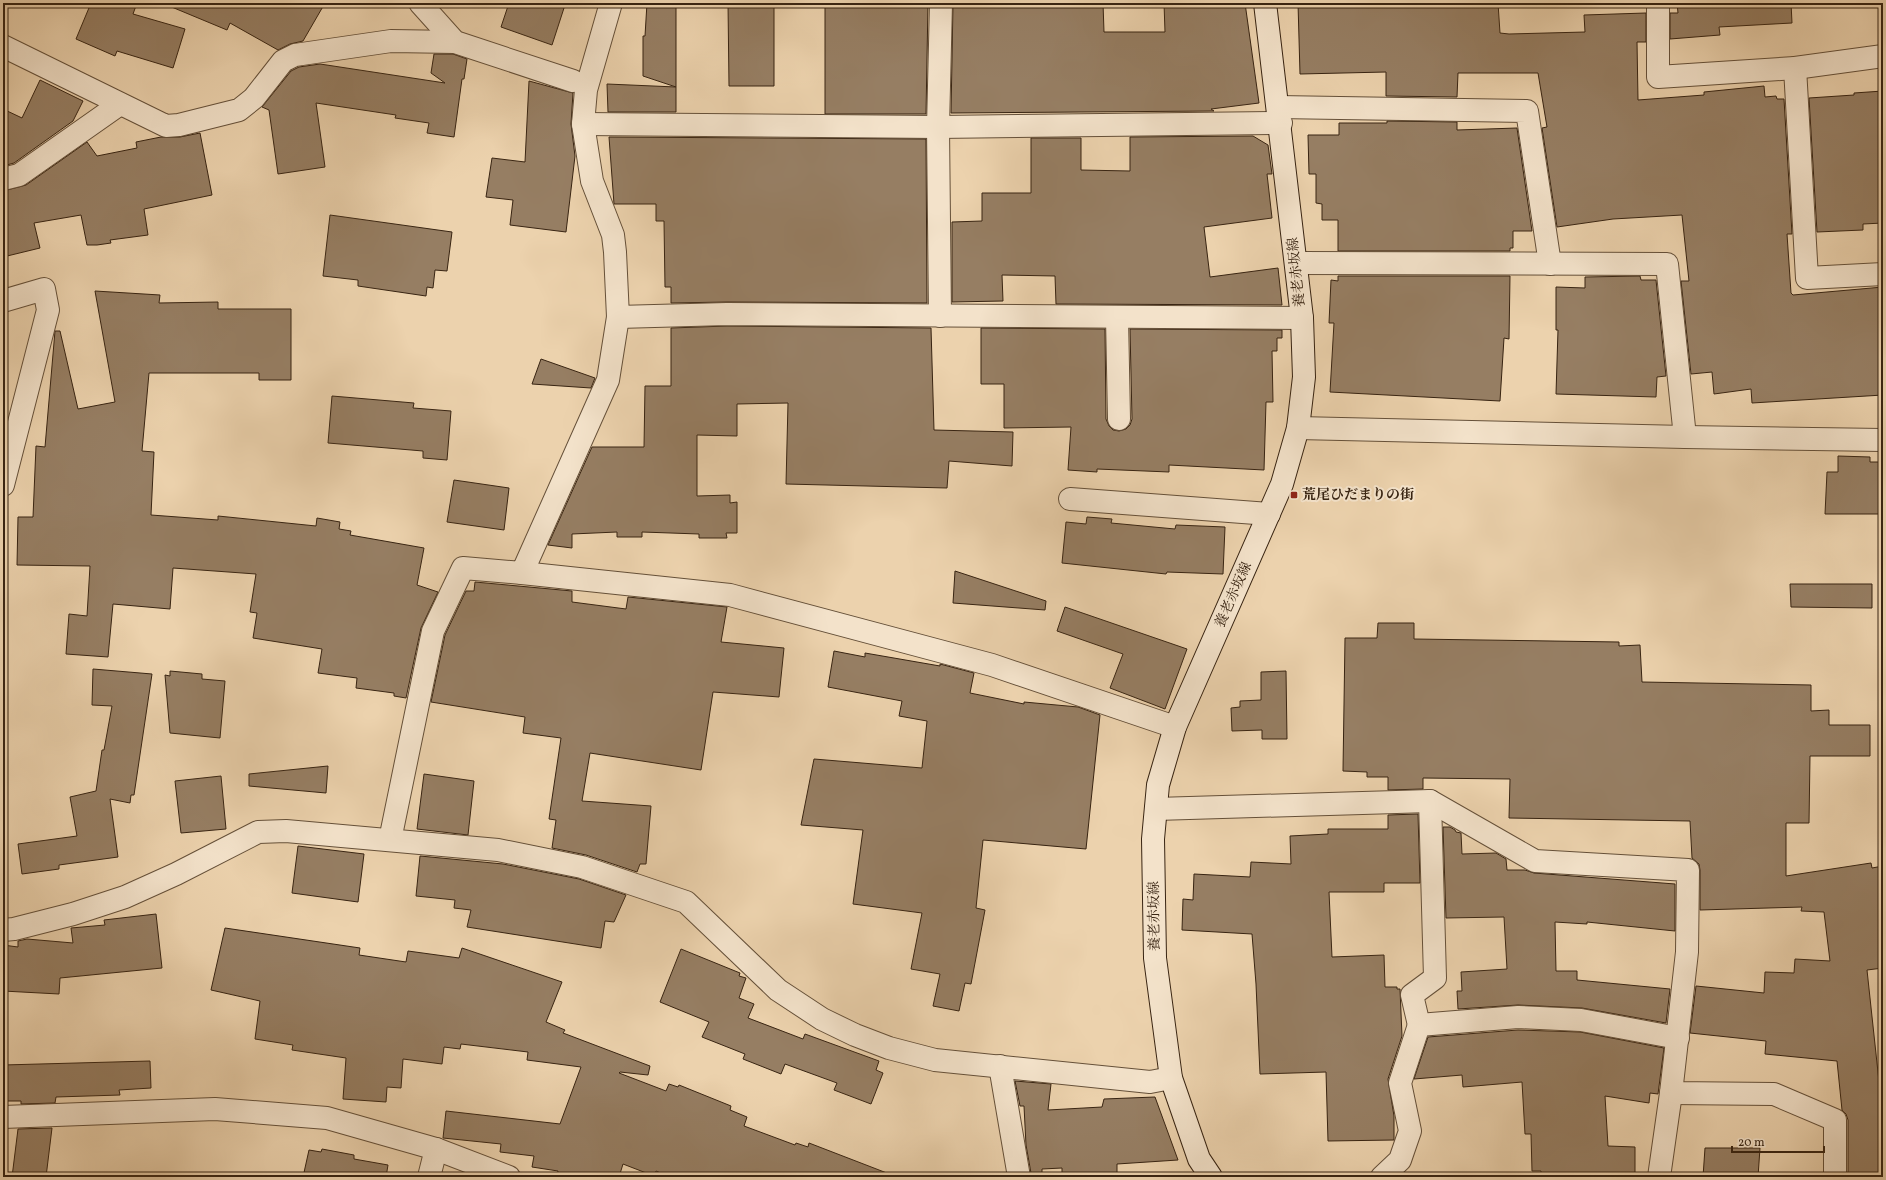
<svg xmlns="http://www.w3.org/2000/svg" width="1886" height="1180" font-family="Vollkorn,'Noto Serif JP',serif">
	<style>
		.building { fill: #967e63; stroke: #382412 }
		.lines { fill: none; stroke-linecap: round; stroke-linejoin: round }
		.minor-casing { stroke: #655039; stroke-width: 24 }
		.tertiary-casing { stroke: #655039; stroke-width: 24 }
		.secondary-casing { stroke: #382412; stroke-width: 24 }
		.minor { stroke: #f3e2ca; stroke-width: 22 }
		.tertiary { stroke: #f3e2ca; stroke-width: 22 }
		.secondary { stroke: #f3e2ca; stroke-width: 22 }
		.poi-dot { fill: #8f2418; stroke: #f3e2ca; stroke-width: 1.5 }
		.labels { text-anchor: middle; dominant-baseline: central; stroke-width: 4; stroke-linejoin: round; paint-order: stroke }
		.street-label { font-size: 14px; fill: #382412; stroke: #f3e2ca }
		.poi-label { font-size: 14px; font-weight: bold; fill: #382412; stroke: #f3e2ca; text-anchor: start }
	</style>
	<rect width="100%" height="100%" fill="#ecd2ad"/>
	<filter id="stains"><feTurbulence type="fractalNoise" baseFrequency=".005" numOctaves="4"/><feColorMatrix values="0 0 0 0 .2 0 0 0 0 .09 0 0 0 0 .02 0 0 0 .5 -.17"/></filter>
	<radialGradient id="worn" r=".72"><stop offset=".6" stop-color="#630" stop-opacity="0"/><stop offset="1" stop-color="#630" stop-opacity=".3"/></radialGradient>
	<g class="building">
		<polygon points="91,3 137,3 133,14 185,29 173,68 117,51 115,56 76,39"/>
		<polygon points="162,3 325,3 303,41 290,44 278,50 230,23 227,30"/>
		<polygon points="509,3 550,3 564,8 552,45 501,27"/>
		<polygon points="647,3 676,3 676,87 643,76 643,36 645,36"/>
		<polygon points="728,3 774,3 774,86 729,86"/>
		<polygon points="825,3 928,3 926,114 825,114"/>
		<polygon points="953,3 1103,3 1104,32 1165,32 1164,3 1245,3 1259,103 1211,109 1214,111 951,113"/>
		<polygon points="1298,3 1498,3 1500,33 1509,34 1585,32 1584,15 1646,13 1646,42 1637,42 1638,100 1704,95 1704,92 1764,86 1765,97 1776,96 1777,99 1784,99 1792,234 1787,234 1791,293 1793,295 1883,287 1883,395 1752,403 1751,389 1714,394 1712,372 1691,374 1681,281 1689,281 1682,215 1613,219 1557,227 1542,128 1547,127 1538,73 1458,73 1457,97 1386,96 1386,72 1300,74"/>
		<polygon points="1677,3 1791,3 1792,23 1719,27 1720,35 1670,39 1670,13 1678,13"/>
		<polygon points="434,54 453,54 467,59 464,79 462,79 454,137 427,133 429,123 395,118 396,115 316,103 325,167 278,174 269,110 262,107 291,71 299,67 320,64 445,83 431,73"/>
		<polygon points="40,80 83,101 73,121 14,163 3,166 3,109 22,118"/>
		<polygon points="529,81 573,93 571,124 575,156 566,232 510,225 513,200 486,197 492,158 525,162"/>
		<polygon points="607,84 676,87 676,112 608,112"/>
		<polygon points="1883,91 1883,223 1863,224 1863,230 1817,232 1809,98 1854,95 1854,93"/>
		<polygon points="1387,121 1457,122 1457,130 1517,128 1532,231 1513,231 1513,248 1510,248 1510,251 1338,251 1338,220 1322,220 1322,204 1316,203 1316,174 1309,174 1308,135 1339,135 1339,123 1387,123"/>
		<polygon points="200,133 212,195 144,209 148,235 110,240 111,243 97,245 87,245 81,215 34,223 40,248 3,257 3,191 26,185 87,142 97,156 137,148 136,142 161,137 180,137"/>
		<polygon points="1253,136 1268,145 1272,174 1267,174 1272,218 1204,227 1210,277 1278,268 1282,305 1056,304 1055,276 1002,275 1003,301 952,302 952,222 982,221 982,193 1031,193 1031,138 1081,138 1081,170 1130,171 1130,137"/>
		<polygon points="609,137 926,139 927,303 727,302 671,303 671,287 665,287 664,221 656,221 656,204 614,204"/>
		<polygon points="330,215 452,232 447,271 435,270 433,288 427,287 426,296 358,286 358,280 323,276"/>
		<polygon points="1338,276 1510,276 1509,339 1504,338 1500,401 1330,392 1334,323 1329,323 1331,280 1338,281"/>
		<polygon points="1640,276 1641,280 1656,280 1666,376 1657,377 1656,397 1556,394 1558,330 1556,330 1556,287 1585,288 1585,277"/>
		<polygon points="95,291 160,295 159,303 218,302 218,309 291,309 291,380 259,380 259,373 149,373 142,451 154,452 151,515 218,520 218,516 316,526 317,518 340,522 339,529 351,531 350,535 424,548 417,585 438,592 421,628 406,698 394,696 394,693 356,688 357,678 318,673 322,649 253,638 257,613 250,612 256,574 173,568 170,609 113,604 108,657 66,654 69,614 87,616 90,566 17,565 18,517 33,517 36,446 45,447 55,331 60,331 78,409 115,402"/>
		<polygon points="727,326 931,328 934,430 1013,432 1012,466 949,461 947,488 786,484 788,403 737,404 737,436 697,435 697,496 730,495 730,503 737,502 737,533 726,533 727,538 699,538 699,534 642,532 642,537 617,537 617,532 572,534 572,548 548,545 592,447 644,447 645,386 671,386 671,328"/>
		<polygon points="981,328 1105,329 1106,419 1109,426 1113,430 1119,431 1126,429 1130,425 1132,419 1130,329 1282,330 1282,338 1277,338 1277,351 1272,351 1273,402 1266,402 1264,470 1169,465 1169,472 1097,469 1097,472 1068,470 1071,427 1004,428 1004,384 981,384"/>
		<polygon points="541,359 595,378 591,388 532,384"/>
		<polygon points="332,396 414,403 413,408 451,411 447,460 423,458 423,451 328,443"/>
		<polygon points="1838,456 1870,457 1870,462 1883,462 1883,514 1825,514 1827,472 1838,472"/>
		<polygon points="454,480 509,488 504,530 447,522"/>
		<polygon points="1087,517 1112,519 1111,523 1175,529 1176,525 1225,527 1223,574 1167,572 1166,574 1062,563 1066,522 1086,524"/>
		<polygon points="955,571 1046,601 1045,610 953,603"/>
		<polygon points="475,582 572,591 572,602 626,609 628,597 727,607 721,642 784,648 779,697 713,692 701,770 590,753 582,801 651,806 646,864 640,864 637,872 586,855 552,848 556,820 549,819 561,738 523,733 525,717 431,702 445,635 466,591 474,591"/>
		<polygon points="1790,584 1872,584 1872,608 1791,607"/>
		<polygon points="1065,607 1187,649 1165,709 1110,688 1123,654 1057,631"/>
		<polygon points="1378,623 1414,623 1414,639 1619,642 1619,646 1640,645 1642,682 1811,685 1811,711 1829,710 1829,725 1870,725 1870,756 1810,756 1809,823 1786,823 1786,876 1871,863 1872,868 1883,866 1883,968 1867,970 1880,1091 1883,1091 1883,1177 1848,1177 1848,1120 1846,1114 1842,1110 1837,1061 1765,1054 1766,1041 1690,1033 1696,986 1764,993 1765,972 1794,973 1795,959 1830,961 1824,912 1801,911 1802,907 1700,910 1700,870 1699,864 1692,858 1690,821 1509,818 1510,779 1423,778 1423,789 1388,790 1388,777 1367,777 1367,772 1343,771 1345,638 1377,638"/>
		<polygon points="834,651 865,657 865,653 940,666 940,664 974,673 970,693 1024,704 1024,702 1078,707 1100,715 1086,849 983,840 976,908 985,910 971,984 965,983 959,1011 933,1006 940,974 911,969 922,913 853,904 863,830 801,825 814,759 922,768 927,721 899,716 902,701 828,687"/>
		<polygon points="93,669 152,674 134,795 131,795 130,803 110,799 118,857 59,865 59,869 22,874 18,844 77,836 70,797 96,791 102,750 104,750 112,706 92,705"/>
		<polygon points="170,671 202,674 202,679 225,681 220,738 170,733 165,675 170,676"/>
		<polygon points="1286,671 1287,739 1262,739 1262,730 1232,731 1231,708 1240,707 1240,701 1261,700 1261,672"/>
		<polygon points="328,766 326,793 249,786 249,774"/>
		<polygon points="424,774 474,781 468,835 417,829"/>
		<polygon points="221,776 226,829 181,833 175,781"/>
		<polygon points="1418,814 1420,883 1384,883 1384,892 1329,892 1332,957 1384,955 1385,987 1397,987 1397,989 1400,989 1402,1036 1388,1079 1394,1116 1394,1140 1328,1141 1326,1072 1260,1074 1256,984 1252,934 1182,930 1183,899 1193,900 1194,874 1250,877 1251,862 1291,864 1290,836 1328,834 1328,829 1388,829 1388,815"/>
		<polygon points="1443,827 1450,827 1455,830 1456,832 1461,833 1462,854 1496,853 1506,859 1507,870 1525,870 1534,873 1675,884 1675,931 1587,922 1587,924 1555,922 1556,971 1577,971 1577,980 1670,989 1666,1023 1582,1008 1518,1005 1458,1009 1457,991 1462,991 1461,972 1507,969 1504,917 1446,918"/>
		<polygon points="298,846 364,854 358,902 292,893"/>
		<polygon points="420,856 503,864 579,879 626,895 614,922 605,921 601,948 467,927 471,910 454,908 455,900 416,896"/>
		<polygon points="156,914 162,968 60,978 59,994 3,991 3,945 18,947 18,941 27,939 73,943 71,928 105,925 104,920"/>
		<polygon points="225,928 360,948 359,955 406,962 408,951 459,958 462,948 562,982 546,1022 565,1030 563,1033 650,1066 648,1075 620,1072 619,1073 666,1091 669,1084 678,1087 679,1085 731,1106 730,1110 747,1117 744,1126 795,1145 796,1143 808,1147 809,1143 892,1175 891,1177 670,1177 656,1171 654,1176 623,1164 619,1177 557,1177 558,1171 532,1167 534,1156 500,1152 501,1144 443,1138 446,1111 560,1124 581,1067 527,1060 528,1052 461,1044 460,1049 444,1047 442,1064 403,1059 401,1088 387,1087 386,1102 343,1099 346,1058 292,1050 293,1045 255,1039 260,1001 211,990"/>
		<polygon points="681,949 740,973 739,976 746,978 739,998 754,1004 748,1018 803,1039 805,1034 879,1061 876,1070 883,1073 871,1104 834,1090 837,1083 785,1064 781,1074 743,1059 745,1054 702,1037 709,1022 660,1002"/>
		<polygon points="1518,1030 1580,1032 1664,1048 1658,1094 1650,1093 1649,1103 1605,1096 1608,1146 1635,1147 1635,1177 1541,1177 1541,1171 1532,1171 1531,1134 1525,1134 1522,1082 1463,1087 1462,1075 1414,1079 1428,1037"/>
		<polygon points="150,1061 151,1088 119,1090 120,1095 56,1097 55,1103 21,1104 21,1101 3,1101 3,1065"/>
		<polygon points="1015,1081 1051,1084 1048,1110 1102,1107 1104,1099 1155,1097 1178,1160 1117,1164 1117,1176 1062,1177 1062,1168 1042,1169 1042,1174 1031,1173 1026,1145 1024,1106 1020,1106"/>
		<polygon points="52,1128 46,1177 12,1177 18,1129"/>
		<polygon points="1705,1148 1760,1148 1758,1177 1703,1177"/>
		<polygon points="322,1149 354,1155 354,1159 388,1165 386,1177 303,1177 309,1150 321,1152"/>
	</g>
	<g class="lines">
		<defs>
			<g id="minor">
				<polyline points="420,3 455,42 573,81"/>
				<polyline points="611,3 586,90 583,124 592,181 613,235 615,252 618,317 727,314 1302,318"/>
				<polyline points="1658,3 1658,77 1795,68 1883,56"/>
				<polyline points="3,46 166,126 179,125 239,110 254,98 283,61 295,55 391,41 455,42"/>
				<polyline points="1795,68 1807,278 1883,274"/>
				<polyline points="1278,107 1527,111 1550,264"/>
				<polyline points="583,124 938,127 1281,123"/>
				<polyline points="3,179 19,175 120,104"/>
				<polyline points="1296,263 1667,264 1685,437"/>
				<polyline points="3,301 44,289 48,310 3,485"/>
				<polyline points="940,316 938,127 941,3"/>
				<polyline points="1117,317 1119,419"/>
				<polyline points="1298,428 1685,437 1883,440"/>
				<polyline points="1070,499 1269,514"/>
				<polyline points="522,573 730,595 992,665 1175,727"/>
				<polyline points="1156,809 1430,801 1535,861 1688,870 1687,952 1671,1093 1774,1094 1835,1120 1835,1177"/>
				<polyline points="390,840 433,631 463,568 522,573 608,380 618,317"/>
				<polyline points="3,930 14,929 73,914 125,897 176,874 258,832 286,831 498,850 582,867 686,902 778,990 822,1019 855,1035 889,1048 935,1060 1150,1082 1171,1078"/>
				<polyline points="1419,1025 1412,995 1435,978 1430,801"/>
				<polyline points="1000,1066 1019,1177"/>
				<polyline points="429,1177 436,1149"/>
				<polyline points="1382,1177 1400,1160 1410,1131 1400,1083 1419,1025 1518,1017 1581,1020 1678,1038"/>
				<polyline points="1659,1177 1671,1093"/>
			</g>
			<polyline id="tertiary" points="3,1117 215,1109 327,1118 436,1149 509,1177"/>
			<polyline id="secondary" points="1211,1177 1199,1159 1171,1078 1155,958 1153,839 1158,785 1175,727 1282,484 1298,428 1304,377 1302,318 1265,3"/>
		</defs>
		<use href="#minor" class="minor-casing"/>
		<use href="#tertiary" class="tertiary-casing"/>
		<use href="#secondary" class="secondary-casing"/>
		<use href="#minor" class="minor"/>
		<use href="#tertiary" class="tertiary"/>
		<use href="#secondary" class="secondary"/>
	</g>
	<rect class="poi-dot" x="1290" y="491" width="8" height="8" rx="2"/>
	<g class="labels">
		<g class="street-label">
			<text transform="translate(1297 272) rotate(-96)">養老赤坂線</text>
			<text transform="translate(1234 595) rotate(-66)">養老赤坂線</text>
			<text transform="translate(1155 916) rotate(-91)">養老赤坂線</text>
		</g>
		<g class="poi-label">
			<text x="1302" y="495">荒尾ひだまりの街</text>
		</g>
	</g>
	<rect width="1886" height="1180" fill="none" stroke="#ecd2ad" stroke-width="16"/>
	<rect x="4" y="4" width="1878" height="1172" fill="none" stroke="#382412" stroke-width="2"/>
	<rect x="8" y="8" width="1870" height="1164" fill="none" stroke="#382412"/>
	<path d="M1732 1146v6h92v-6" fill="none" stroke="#382412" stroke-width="2"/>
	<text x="1738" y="1146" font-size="12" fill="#382412" stroke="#f3e2ca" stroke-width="3" paint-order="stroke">20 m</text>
	<rect width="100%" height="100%" filter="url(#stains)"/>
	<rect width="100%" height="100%" fill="url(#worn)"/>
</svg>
